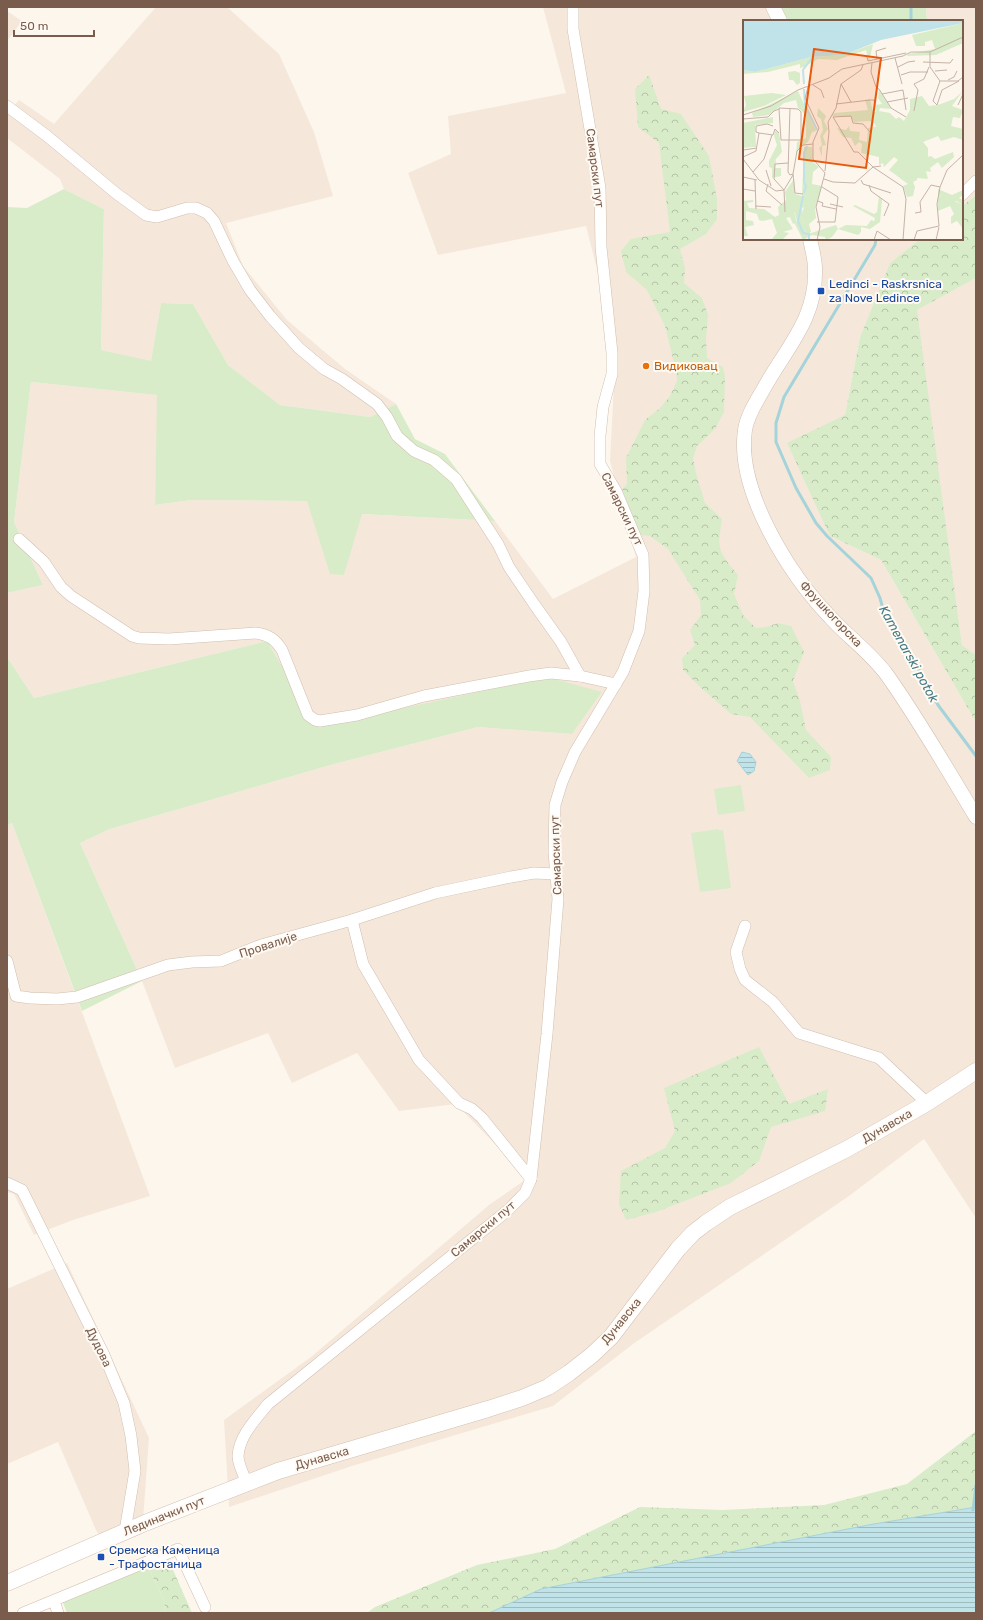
<svg xmlns="http://www.w3.org/2000/svg" width="983" height="1620" font-family="Rubik,sans-serif">
	<style>
		.residential { fill: #f5e8da }
		.green { fill: #d8ecc9 }
		.forest { fill: url(#forest-crowns) }
		.water { fill: url(#water-rules); stroke: #a5d3da }
		.lines { fill: none; stroke-linecap: round; stroke-linejoin: round }
		.stream { stroke: #a5d3da; stroke-width: 3 }
		.minor-casing { stroke: #d1beb0; stroke-width: 12 }
		.tertiary-casing { stroke: #d1beb0; stroke-width: 15 }
		.secondary-casing { stroke: #d6c0b0; stroke-width: 17 }
		.minor { stroke: #fff; stroke-width: 11 }
		.tertiary { stroke: #fff; stroke-width: 14 }
		.secondary { stroke: #fff; stroke-width: 16 }
		.transit-dot { fill: #1a4fb4; stroke: #fffaf3; stroke-width: 1.5 }
		.food-dot { fill: #e8710a; stroke: #fffaf3; stroke-width: 1.5 }
		.labels { text-anchor: middle; dominant-baseline: central; stroke-width: 4; stroke-linejoin: round; paint-order: stroke }
		.street-label { font-size: 12px; fill: #7a5c4d; stroke: #fffaf3 }
		.transit-label { font-size: 12px; fill: #164399; stroke: #fffaf3; text-anchor: start }
		.food-label { font-size: 12px; fill: #c56008; stroke: #fffaf3; text-anchor: start }
		.water-label { font-size: 13px; font-style: italic; fill: #437c86; stroke: #fffaf3 }
		.inset-river { fill: none; stroke: #bfe3e8; stroke-width: 2 }
		.inset-road { fill: none; stroke: #c5b3a7; stroke-width: 1 }
		.view { fill: #e8590c; fill-opacity: 0.15; stroke: #e8590c; stroke-width: 2 }
		.inset-edge { fill: none; stroke: #7a5c4d; stroke-width: 2 }
	</style>
	<defs>
		<pattern id="forest-crowns" width="20" height="18" patternUnits="userSpaceOnUse"><rect width="20" height="18" fill="#d8ecc9"/><path d="M2 6a3 3 0 1 1 6 0M12 15a3 3 0 1 1 6 0" fill="none" stroke="#b4c2a5"/></pattern>
		<pattern id="water-rules" width="6" height="5" patternUnits="userSpaceOnUse"><rect width="6" height="5" fill="#bfe3e8"/><path d="M0 2.5h6" fill="none" stroke="#a0bbbe"/></pattern>
	</defs>
	<rect width="100%" height="100%" fill="#fdf6ec"/>
	<g class="residential">
		<polygon points="156,7 227,7 279,54 314,132 333,196 226,223 243,266 287,320 345,369 396,404 370,417 280,405 228,365 193,304 161,303 151,362 101,350 104,209 64,189 60,179 7,138 7,114 19,100 54,124"/>
		<polygon points="543,7 781,7 786,21 744,21 744,239 920,239 890,263 860,337 845,415 830,536 881,560 976,722 976,1218 924,1139 849,1196 633,1344 553,1406 352,1466 229,1507 224,1420 311,1357 489,1205 528,1178 456,1104 399,1111 357,1053 292,1083 268,1033 175,1068 142,981 80,843 110,829 334,764 478,727 572,734 602,692 353,719 312,716 267,641 34,698 7,657 7,593 43,585 14,522 31,382 158,395 155,505 191,500 307,501 344,575 361,514 495,521 553,599 636,557 610,461 616,344 586,226 438,255 408,173 451,154 448,116 566,93"/>
		<polygon points="926,7 976,7 976,195 962,206 962,21 927,21"/>
		<polygon points="7,11 22,21 7,41"/>
		<polygon points="976,278 976,655 962,645 916,310"/>
		<polygon points="12,823 150,1196 73,1220 34,1235 14,1194 7,1192 7,825"/>
		<polygon points="67,1263 149,1438 142,1534 108,1548 96,1530 58,1442 7,1464 7,1289"/>
	</g>
	<g class="green">
		<polygon points="781,7 926,7 927,21 786,21"/>
		<polygon points="64,189 104,209 101,350 151,361 161,303 193,304 228,365 280,405 370,417 396,404 415,439 445,454 495,521 362,514 344,575 330,574 307,501 191,500 155,505 157,395 31,382 14,522 43,585 7,593 7,207 27,208"/>
		<polygon points="267,641 312,716 353,719 547,677 602,692 572,734 478,727 334,764 110,829 80,843 142,981 82,1011 12,823 7,825 7,657 34,698"/>
		<polygon points="741,785 745,811 718,815 714,789"/>
		<polygon points="719,829 719,831 723,830 731,888 700,892 691,833"/>
		<polygon points="143,1557 164,1600 165,1613 67,1613 59,1592"/>
	</g>
	<g class="forest">
		<path d="M649,75L661,109L681,114L709,156L717,199V219L706,234L680,249L685,268L684,283L702,298L708,315L706,339L707,358L723,367L725,376L724,412L715,429L697,446L693,458L696,473L705,503L722,519C717,549 718,551 738,575L734,594L743,615L756,628L766,627L778,623L791,626L804,652L793,681L800,701L806,730L831,757L830,770L809,778L750,717L731,714L699,686L683,670L682,658L695,645L690,630L701,615L700,600L668,549L650,536L639,535L622,489L627,484L626,458L645,420L660,408L670,396L677,381L676,371L665,326L647,290L626,272L621,251L631,239L670,232L659,143L638,127L635,89Z"/>
		<polygon points="976,195 976,278 917,310 962,645 976,655 976,722 881,560 830,536 787,443 845,415 860,337 890,263 920,239 962,239 962,206"/>
		<polygon points="759,1047 789,1104 828,1089 825,1111 771,1127 759,1161 731,1183 656,1212 626,1220 619,1204 621,1171 665,1148 675,1131 664,1088"/>
		<polygon points="976,1431 976,1507 868,1525 541,1589 489,1613 367,1613 375,1607 477,1565 555,1549 640,1507 723,1510 824,1505 907,1484"/>
		<polygon points="163,1547 192,1613 165,1613 164,1600 143,1557"/>
	</g>
	<g class="water">
		<polygon points="742,752 750,754 756,762 754,771 748,775 737,761"/>
		<polygon points="976,1507 976,1613 489,1613 541,1589 868,1525"/>
	</g>
	<g class="lines">
		<g class="stream">
			<polyline points="911,21 911,7"/>
			<polyline points="876,239 875,245 784,397 776,423 776,442 796,488 816,523 827,536 871,578 880,598 885,616 899,633 938,705 976,756"/>
			<polyline points="973,1510 976,1486"/>
		</g>
		<defs>
			<g id="minor">
				<polyline points="7,106 47,136 117,194 146,215 157,217 187,208 196,208 207,213 214,221 233,261 250,290 270,316 299,348 324,369 342,379 377,404 387,417 397,436 414,451 434,460 456,479 498,544 509,567 534,604 561,642 580,676"/>
				<polyline points="962,195 976,181"/>
				<path d="M19,539L44,562L61,587L71,596L132,636L139,638L169,639L256,633C269,635 275,639 282,650L308,715L315,720L320,721L357,715L424,696L529,676L551,673L580,676L616,684"/>
				<polyline points="352,920 363,964 419,1060 459,1103 472,1109 482,1118 531,1179"/>
				<polyline points="745,926 736,952 740,969 745,980 773,1002 799,1033 879,1058 927,1103"/>
				<polyline points="7,961 16,996 30,998 57,999 77,997 168,965 192,962 221,961 261,945 352,920 435,893 511,877 534,873 556,874"/>
				<polyline points="7,1183 22,1190 104,1355 124,1403 131,1436 135,1471 125,1531"/>
				<path d="M247,1483C244,1476 238,1464 238,1456C239,1436 256,1419 268,1404L507,1211L525,1193L531,1179L547,1034L558,899L554,852L555,805L562,782L575,752L623,672L639,631L644,591L643,555L616,491L600,464V436L603,407L612,374V353L601,247L600,188L573,29V7"/>
				<polyline points="54,1601 58,1613"/>
				<polyline points="23,1613 178,1549 205,1607"/>
			</g>
			<g id="tertiary">
				<polyline points="773,7 780,21"/>
				<path d="M810,239C812,249 815,259 815,269C817,319 785,349 763,390C756,402 747,416 745,430C736,491 790,575 830,617C848,637 871,653 887,675C919,720 947,769 976,817"/>
			</g>
			<polyline id="secondary" points="7,1583 145,1523 278,1471 488,1409 522,1398 548,1387 569,1373 592,1355 611,1337 678,1249 693,1233 706,1223 730,1207 847,1149 927,1103 976,1071"/>
		</defs>
		<use href="#minor" class="minor-casing"/>
		<use href="#tertiary" class="tertiary-casing"/>
		<use href="#secondary" class="secondary-casing"/>
		<use href="#minor" class="minor"/>
		<use href="#tertiary" class="tertiary"/>
		<use href="#secondary" class="secondary"/>
	</g>
	<g class="transit-dot">
		<rect x="817" y="287" width="8" height="8" rx="2"/>
		<rect x="97" y="1553" width="8" height="8" rx="2"/>
	</g>
	<circle class="food-dot" cx="646" cy="366" r="4"/>
	<g class="labels">
		<g class="street-label">
			<text transform="translate(595 168) rotate(83)">Самарски пут</text>
			<text transform="translate(622 509) rotate(64)">Самарски пут</text>
			<text transform="translate(831 614) rotate(47)">Фрушкогорска</text>
			<text transform="translate(556 855) rotate(-92)">Самарски пут</text>
			<text transform="translate(268 945) rotate(-18)">Провалије</text>
			<text transform="translate(887 1126) rotate(-30)">Дунавска</text>
			<text transform="translate(483 1229) rotate(-40)">Самарски пут</text>
			<text transform="translate(621 1321) rotate(-51)">Дунавска</text>
			<text transform="translate(99 1347) rotate(64)">Дудова</text>
			<text transform="translate(322 1458) rotate(-16)">Дунавска</text>
			<text transform="translate(164 1516) rotate(-22)">Лединачки пут</text>
		</g>
		<g class="transit-label">
			<text x="829" y="284">Ledinci - Raskrsnica<tspan x="829" dy="14">za Nove Ledince</tspan></text>
			<text x="109" y="1550">Сремска Каменица<tspan x="109" dy="14">- Трафостаница</tspan></text>
		</g>
		<g class="food-label">
			<text x="654" y="366">Видиковац</text>
		</g>
		<g class="water-label">
			<text transform="translate(909 654) rotate(61)">Kamenarski potok</text>
		</g>
	</g>
	<g transform="translate(743 20)">
		<rect width="220" height="220" fill="#fdf6ec"/>
		<path d="M220,3V23L193,35L164,36L165,34L192,29L189,20L182,22V26H173L169,15ZM136,70L148,89L137,88L136,91L147,93L153,99L156,97L161,101L167,90V79L179,76L186,86L195,85L211,79L219,72L209,86L220,90L217,98L210,97L208,106L220,109V120L211,117L198,121L195,116L180,122L185,128V137L188,136L192,139L210,132L211,137L199,148L195,142L187,148L188,152L183,151L185,159L174,158V160L170,162L172,167L170,176L164,177L160,166L165,164L146,150L155,140L151,137L141,147L140,143L136,145V137L118,133L119,124L116,122L112,126L108,118L100,117L94,108L103,110L106,106L107,111L117,112L116,120L124,122L125,108L133,107L132,104L127,101L111,102L108,97L88,96L91,93L125,90L122,80L127,79L130,92H133L132,85L139,84L135,78ZM0,103L4,110L5,122H8L9,127L0,128ZM61,127H69L70,142L76,147L70,152L69,164L79,166L72,188L73,198L66,204L68,212L65,214L62,211V203L58,197L65,174L57,192H51L54,203L50,204L47,197L43,198L50,209L40,212L46,213L39,220H28L34,213L29,199L19,201L16,200L14,194L3,191V200L10,201L11,205L2,207L5,216H1L0,220V181L10,180V182L4,183L6,188L21,189L32,197L36,195L35,187L43,180L42,172L51,159L52,174L59,176ZM33,139L32,148H38V156L29,158V148L26,147ZM198,175L220,185V209L214,201L208,204V197L211,194L207,186L195,191V178ZM136,176L139,180L137,202L127,209L118,207V212L115,215L95,209L103,205L124,206L128,200L131,201L132,198L110,186L112,185L131,194L134,192Z" fill="#d8ecc9"/>
		<path d="M130,24L126,42L123,30L94,40L75,39L61,47L57,48V44L25,52L0,54V50L12,52L68,37L101,35ZM52,51L57,53V63L54,65L50,60H46L45,52ZM55,71L73,111L69,112L65,122L57,127L53,135L54,122L63,118V95L55,88L53,80L41,83L26,95L10,97L9,93ZM29,73L43,75L21,86L0,92L3,85L1,76ZM75,88L83,96L81,101L85,109L80,116L83,125L79,126V137L76,128L79,125L77,116L80,110L78,99L74,96ZM30,97V103L12,105L13,127H9L8,122H5L0,103ZM32,110L36,113L39,132L26,147V141L34,125L31,116ZM195,169L209,175L220,170V175L216,178L220,180V185L213,181L208,183L198,175L195,178ZM63,173L66,174L62,187L59,188L60,196L58,197L62,203V211L65,214L93,205L95,209L89,217L83,220L82,217L69,215L60,220L52,204L54,201L51,191L57,192Z" fill="#d8ecc9"/>
		<path d="M0,0H220V3L138,20L101,35L68,37L12,52L0,50Z" fill="#bfe3e8"/>
		<path class="inset-river" d="M61,64L60,50L71,35M61,69L62,85L74,110M61,173L63,166L61,162V133L64,126M60,176L55,201L60,213L66,214V220"/>
		<path class="inset-road" d="M187,32V47L197,61H215L220,57M124,37L125,41L163,33M152,38L159,64M134,39L133,31L143,28M180,42L207,43L210,39M129,43L128,52L133,67L136,69L148,88L163,97M155,47L165,42L172,41M192,51L204,50M158,55L167,52H185M205,60L211,57L214,51M197,61L190,81L194,85L199,70L216,61M98,64L108,82M70,65L78,70L81,78M65,67L62,78L76,108L70,122V139L82,153L73,187L77,207L74,220M139,74L160,70L163,90M144,82L165,78M93,84L127,80H131L132,85M215,85L220,74M47,88L45,152L47,155L50,154M171,91L175,70L171,64L181,59L186,47M0,95L28,86L55,70L86,58L99,49L160,36L168,32H187L220,17M90,97L111,132H115L130,147L160,167L163,179L160,220M90,97L108,96L110,103L120,104L127,112M0,99L25,97L31,91L36,89V88L55,89L58,92V120H38L36,89M16,113L13,112V106L24,104L30,106M16,113L30,115L32,109L36,113M0,130L14,128M0,137L13,131L16,113M0,139L16,160L33,171L41,170L42,192M23,150L28,166M82,151L86,112L85,102L93,88L98,64L118,50L120,45M10,152L21,139L29,115M0,157L14,160M31,159L41,170L50,155M31,159L32,144L45,143M81,159L90,162L112,163L130,147L138,146M12,160L13,189M118,160L120,164L148,173M25,164L23,171L39,185M126,165L128,171L146,184L141,196M0,169L12,171M60,174L52,173L50,154L54,131L60,125L70,124M75,181L80,183L79,186L93,189M87,184L100,187M12,186L28,187M172,193L178,192L177,182L188,165L197,167M74,202H92L95,177L79,167M131,220L134,211L148,220M171,220L174,211L196,206L194,184L197,167L204,150L220,135M193,220L196,207"/>
		<path class="view" d="M71,29L138,38L123,148L56,139Z"/>
		<rect width="220" height="220" class="inset-edge"/>
	</g>
	<rect width="983" height="1620" fill="none" stroke="#7a5c4d" stroke-width="16"/>
	<path d="M14 30v6h80v-6" fill="none" stroke="#7a5c4d" stroke-width="2"/>
	<text x="20" y="30" font-size="12" fill="#7a5c4d" stroke="#fffaf3" stroke-width="3" paint-order="stroke">50 m</text>
</svg>
